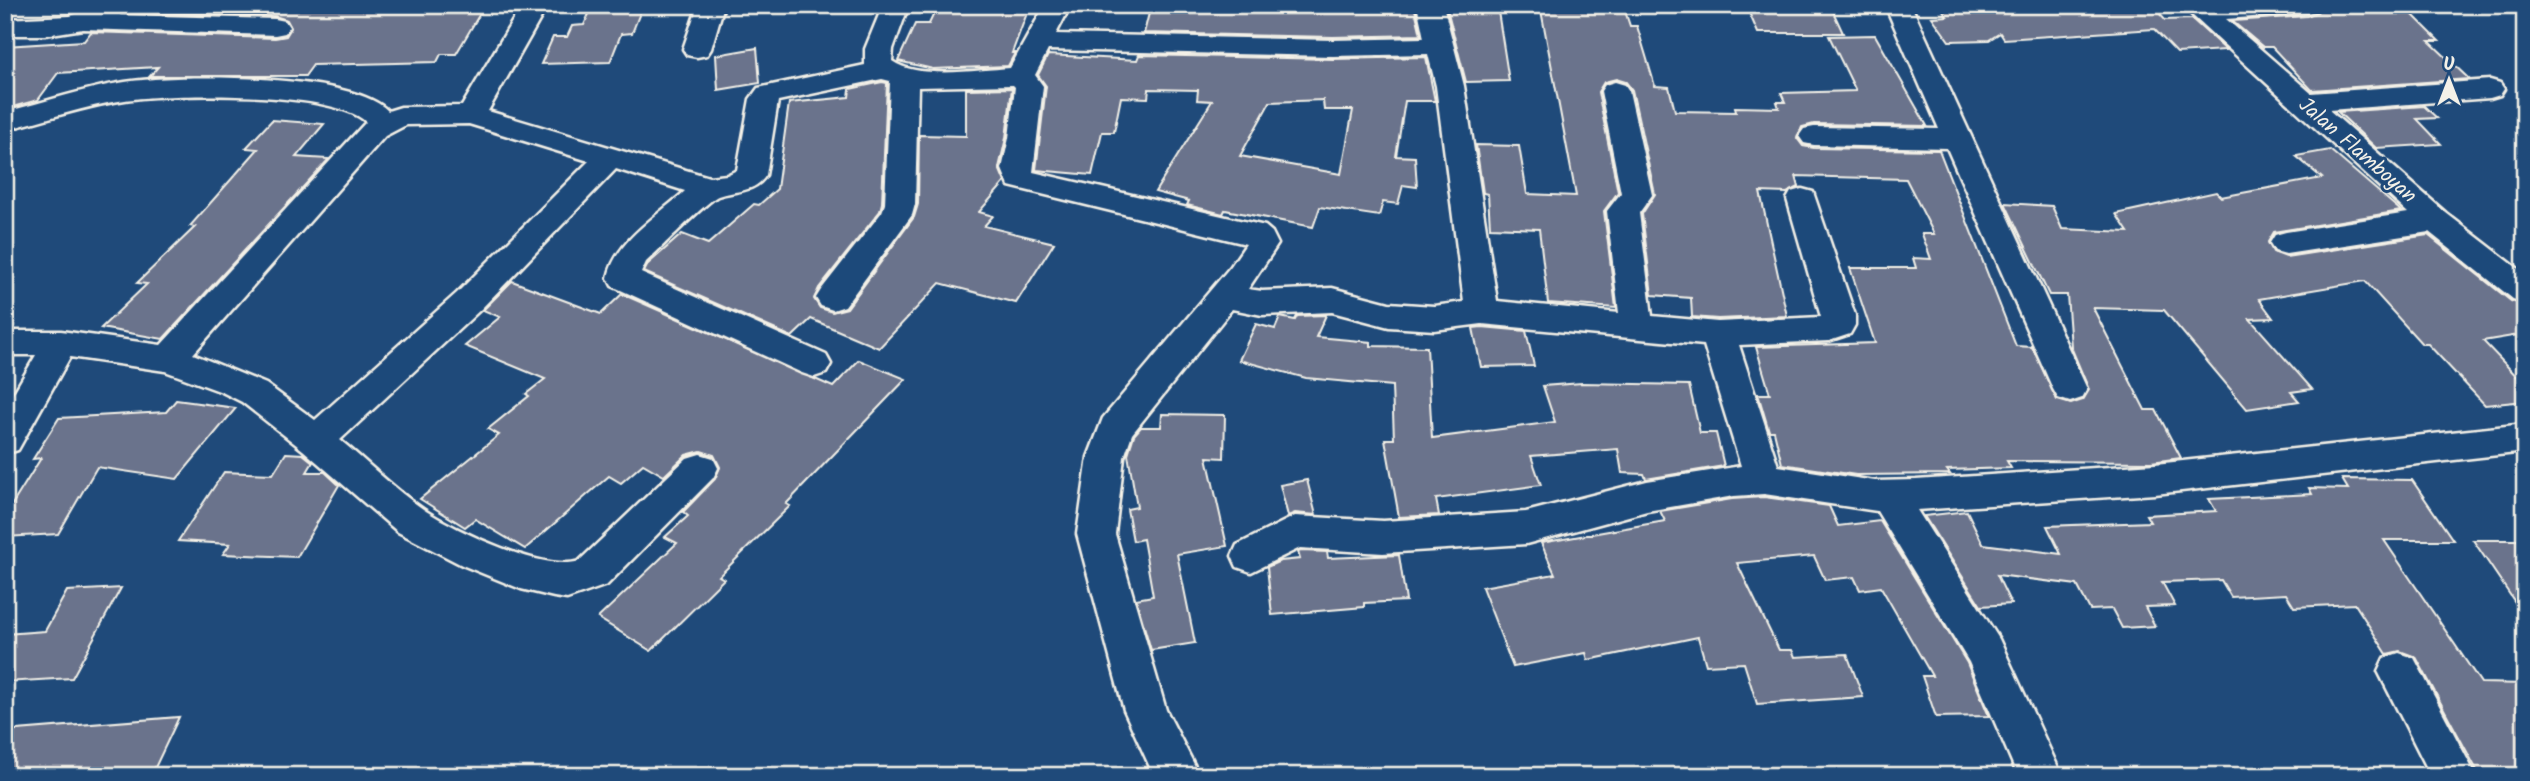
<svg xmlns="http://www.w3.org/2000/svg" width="2530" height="781" font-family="Kalam,sans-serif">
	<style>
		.building { fill: #6a738c; stroke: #f4f1e8; stroke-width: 2; fill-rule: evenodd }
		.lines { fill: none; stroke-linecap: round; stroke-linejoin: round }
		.minor-casing { stroke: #f4f1e8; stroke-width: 5 }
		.minor { fill: #1f4a7a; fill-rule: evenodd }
		.labels { text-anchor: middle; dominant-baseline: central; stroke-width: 6; stroke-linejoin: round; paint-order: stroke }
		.street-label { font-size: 21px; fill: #f4f1e8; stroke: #1f4a7a }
	</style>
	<rect width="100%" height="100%" fill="#1f4a7a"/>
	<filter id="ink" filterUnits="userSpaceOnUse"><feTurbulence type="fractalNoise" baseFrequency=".0143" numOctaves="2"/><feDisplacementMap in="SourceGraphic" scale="14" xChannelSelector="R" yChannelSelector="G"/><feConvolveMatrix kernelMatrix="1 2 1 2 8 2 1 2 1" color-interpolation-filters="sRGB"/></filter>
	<g filter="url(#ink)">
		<g class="building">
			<polygon points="143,5 250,5 247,9 485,5 456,54 441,54 437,62 313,65 305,76 150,76 158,67 58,73 38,100 5,109 5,46 84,41 91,32 275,38 286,36 291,28 287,20 275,16 135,13"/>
			<polygon points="593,5 643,5 632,33 621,34 610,62 541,64 553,37 567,37 572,26 584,25"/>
			<polygon points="938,5 1030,5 1012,53 1015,53 1008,66 933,69 898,61 915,24 929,24"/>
			<polygon points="1151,5 1308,9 1308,5 1414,5 1421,35 1333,37 1144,33"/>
			<polygon points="1446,5 1497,5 1509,81 1466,82"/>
			<polygon points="1540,5 1623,5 1630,26 1637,26 1655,86 1669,87 1675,111 1736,112 1735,107 1779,108 1777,102 1785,102 1781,93 1856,91 1829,36 1875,35 1927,126 1814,124 1802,127 1797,138 1803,146 1814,148 1939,150 2016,346 2032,347 2057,400 2071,404 2083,400 2089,390 2071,347 2067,295 2049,295 2005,203 2052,206 2062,229 2128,232 2116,214 2216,192 2221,197 2322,178 2296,156 2330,150 2401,211 2274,232 2268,242 2273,252 2286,257 2428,235 2511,301 2525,305 2525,334 2483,341 2525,385 2525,401 2485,405 2428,344 2422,344 2365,281 2259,299 2273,318 2250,319 2312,389 2291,392 2299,401 2247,409 2164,310 2093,308 2145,410 2156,410 2181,458 2151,462 2007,461 2011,468 1947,470 1950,474 1856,475 1782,464 1774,431 1769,431 1758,394 1770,394 1756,347 1875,343 1850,268 1916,268 1913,258 1931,259 1922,234 1934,234 1906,179 1796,176 1799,187 1787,193 1760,192 1787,316 1718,319 1692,317 1691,298 1652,295 1642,214 1655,194 1632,90 1626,82 1616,79 1604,82 1598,92 1618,192 1604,211 1616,308 1548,303 1539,229 1490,227 1488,194 1483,193 1476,145 1519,146 1527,194 1576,196"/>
			<polygon points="1782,5 1830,5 1843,33 1758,33 1747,8 1783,8"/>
			<polygon points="2152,5 2165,20 2192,19 2226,50 2177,53 2154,29 2004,39 2000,33 1989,40 1949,41 1932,17 1947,16 1940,6"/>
			<polygon points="2348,9 2351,13 2410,12 2439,41 2429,41 2469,79 2312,90 2272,47 2263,47 2232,21 2307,16 2319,11"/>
			<polygon points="757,48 760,83 718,90 716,55"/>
			<path d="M1048,55L1137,60L1139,55L1333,59L1426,57L1435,101H1405L1396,156L1415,157L1417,187L1403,185L1398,204L1383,202L1379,216L1320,207L1313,227L1225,210L1223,214L1187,205L1189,201L1155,192L1212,101L1197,100L1198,90L1149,89L1148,98L1121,97L1114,132H1102L1092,175L1036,170L1046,86L1038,75ZM1323,100L1324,110H1353L1341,174L1240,156L1270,102Z"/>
			<polygon points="882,82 887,83 882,203 880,211 819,288 814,299 820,308 832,312 847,308 914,217 918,204 919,135 966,136 966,89 1012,88 1006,138 999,168 1005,182 979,212 993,216 984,226 1054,243 1016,303 940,283 879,348 811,319 792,337 644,272 648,264 682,234 708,244 754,204 759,205 777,189 789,103 849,97 850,89"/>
			<polygon points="2424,106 2437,118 2417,119 2441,144 2376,148 2338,112"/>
			<polygon points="272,120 324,124 296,157 329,159 163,339 101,328 147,284 137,283 195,227 190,226 258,149 246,148"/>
			<polygon points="512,281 601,314 622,294 833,387 859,360 906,379 786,504 790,506 719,576 724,579 651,651 598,618 677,543 665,537 688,516 683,512 715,479 720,467 714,455 701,451 686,455 664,476 643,464 621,483 609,476 525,549 475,519 465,527 420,499 499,435 488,429 529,396 526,394 545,379 465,346 500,317 483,310"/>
			<polygon points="1326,315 1316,337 1371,342 1371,346 1427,347 1432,438 1555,422 1543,386 1582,383 1689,385 1700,433 1716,433 1724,466 1646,479 1644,474 1622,473 1618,449 1531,456 1541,485 1436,499 1439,515 1399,517 1385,439 1394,439 1392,386 1306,378 1239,360 1256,324 1275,329 1280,317 1295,320 1297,316"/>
			<polygon points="1482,327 1526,331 1534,366 1481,367 1473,328"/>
			<polygon points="176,400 236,408 177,479 97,467 58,534 5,537 5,516 41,458 33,459 59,418 166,412"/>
			<polygon points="1162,414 1225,415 1224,458 1207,457 1227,546 1177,554 1195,643 1151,650 1136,599 1153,596 1143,539 1133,541 1127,509 1137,507 1128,454 1134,435 1141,427 1161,427"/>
			<polygon points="286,453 303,454 313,462 307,472 325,472 339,485 297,557 223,554 230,544 178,541 224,472 273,474"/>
			<polygon points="2342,479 2412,480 2453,540 2384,540 2481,683 2525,684 2525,776 2480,776 2416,657 2400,651 2387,654 2355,604 2294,607 2286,594 2231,597 2221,580 2162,582 2175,606 2145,607 2155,626 2122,628 2112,609 2090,610 2077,585 1997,575 2011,604 1981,606 1924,516 1967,511 1983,544 2061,554 2047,526 2150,522 2146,515 2216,511 2209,499 2312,494 2309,488 2348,489"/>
			<polygon points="1307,480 1316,515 1295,513 1288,516 1280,485"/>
			<polygon points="1764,497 1829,506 1838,526 1880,521 1967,663 1989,716 1936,717 1922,676 1932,676 1881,587 1860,590 1854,577 1825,580 1814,556 1737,563 1779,650 1792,650 1795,657 1847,654 1863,697 1757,704 1744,663 1706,665 1698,637 1588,660 1586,653 1513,667 1482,587 1555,574 1541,543 1665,521 1660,511 1732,499"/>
			<polygon points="2473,540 2525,540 2525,617"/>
			<polygon points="1301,551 1327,552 1328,558 1399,555 1406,601 1364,603 1364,607 1272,615 1267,567 1280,561 1300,559 1298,552"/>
			<polygon points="121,588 72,678 5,682 5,634 45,631 67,591"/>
			<polygon points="179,717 151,776 5,776 5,731"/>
		</g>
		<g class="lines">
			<defs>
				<g id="minor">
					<polygon points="103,5 117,6 121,12 120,15 275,19 285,21 289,27 285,33 275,35 83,29 45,35 5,35 5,19 70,16"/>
					<path d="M522,5H548L488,111L709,177L727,175L737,170L750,99L758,88L865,65V49L883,5H909L893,49L892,61C918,80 979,70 1010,68L1045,5H1071L1056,34L1333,40L1424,38L1417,5H1443L1464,86L1497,301L1619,313L1607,211L1621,193L1601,91L1605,85L1615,82L1625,85L1629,91L1652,195L1639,213L1652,316L1718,322L1821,317L1787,199L1791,192L1802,189L1813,192L1855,315V325L1850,334L1829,341L1739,345L1778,466L1875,481L1916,480L2155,464L2525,424V452L2155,494L1917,510L1999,639L2062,776H2018L1969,662L1877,511L1764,494L1734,496L1647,511L1526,544L1383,553L1300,548L1251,572L1237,567L1232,556L1237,545L1295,516L1383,521L1526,512L1647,481L1741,466L1704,345L1482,324L1434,330L1389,327L1332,312L1262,315L1232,309L1132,434L1124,457L1115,534L1166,710L1200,776H1154L1124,710L1077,534L1088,457L1103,418L1231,266L1246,244L1009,186L1002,169L1009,138L1015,87L1013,85L918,87L915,204L912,215L845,306L833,310L821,306L816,298L821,290L882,212L885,204L890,81L882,79L778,101L766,175C755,193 736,190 718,196C708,200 658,251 646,262L641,273L826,355L831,364L826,373L814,377L802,373L612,286L608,278C615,241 659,215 685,191L616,169L481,309L340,440C367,462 394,489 423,509C454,530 545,573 579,561L687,458L700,454L713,458L718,468L713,478L607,585L567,599L554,597L521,589L462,565L398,532L303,450L242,402L222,392L165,371L70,357L18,450L5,454V408L36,355H5V331H61L161,345L366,122C334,90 170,93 125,100C84,106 45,120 5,130V112C45,102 85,88 125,82C179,74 351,73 388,111L401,107L462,106ZM1048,50L1333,56L1428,54L1436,86L1464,302L1434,306L1389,303L1332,288L1262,291L1248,289L1278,244L1272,232L1265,226L1033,172L1043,86L1035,75ZM469,124L589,161L457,293L315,420L266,384L193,354L385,136L406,125Z"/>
					<polygon points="698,5 724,5 711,49 707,55 697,57 687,55 683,49"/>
					<polygon points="1885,5 1911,5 2087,389 2082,398 2070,402 2058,398 2053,389 1947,148 1814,145 1804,143 1799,136 1804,129 1814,127 1939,129"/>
					<polygon points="2181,5 2320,5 2316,11 2307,13 2226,19 2311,93 2490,80 2500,83 2504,89 2500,95 2490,98 2329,110 2446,213 2525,274 2525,303 2513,299 2429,232 2286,254 2275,251 2270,243 2275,235 2286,232 2408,213"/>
					<polygon points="2399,653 2414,658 2476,776 2431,776 2378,671 2384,658"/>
				</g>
			</defs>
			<use href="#minor" class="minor-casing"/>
			<use href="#minor" class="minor"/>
		</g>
	</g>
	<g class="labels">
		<g class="street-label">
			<text transform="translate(2357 151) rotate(41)">Jalan Flamboyan</text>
		</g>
	</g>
	<rect width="2530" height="781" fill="none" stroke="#1f4a7a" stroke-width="28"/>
	<rect x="14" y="14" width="2502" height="753" fill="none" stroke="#f4f1e8" stroke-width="2.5" filter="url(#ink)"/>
	<g transform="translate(2449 80)" stroke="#1f4a7a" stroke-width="5" paint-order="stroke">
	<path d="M0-5L12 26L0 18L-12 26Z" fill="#f4f1e8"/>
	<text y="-10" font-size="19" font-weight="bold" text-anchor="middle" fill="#f4f1e8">U</text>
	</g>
</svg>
